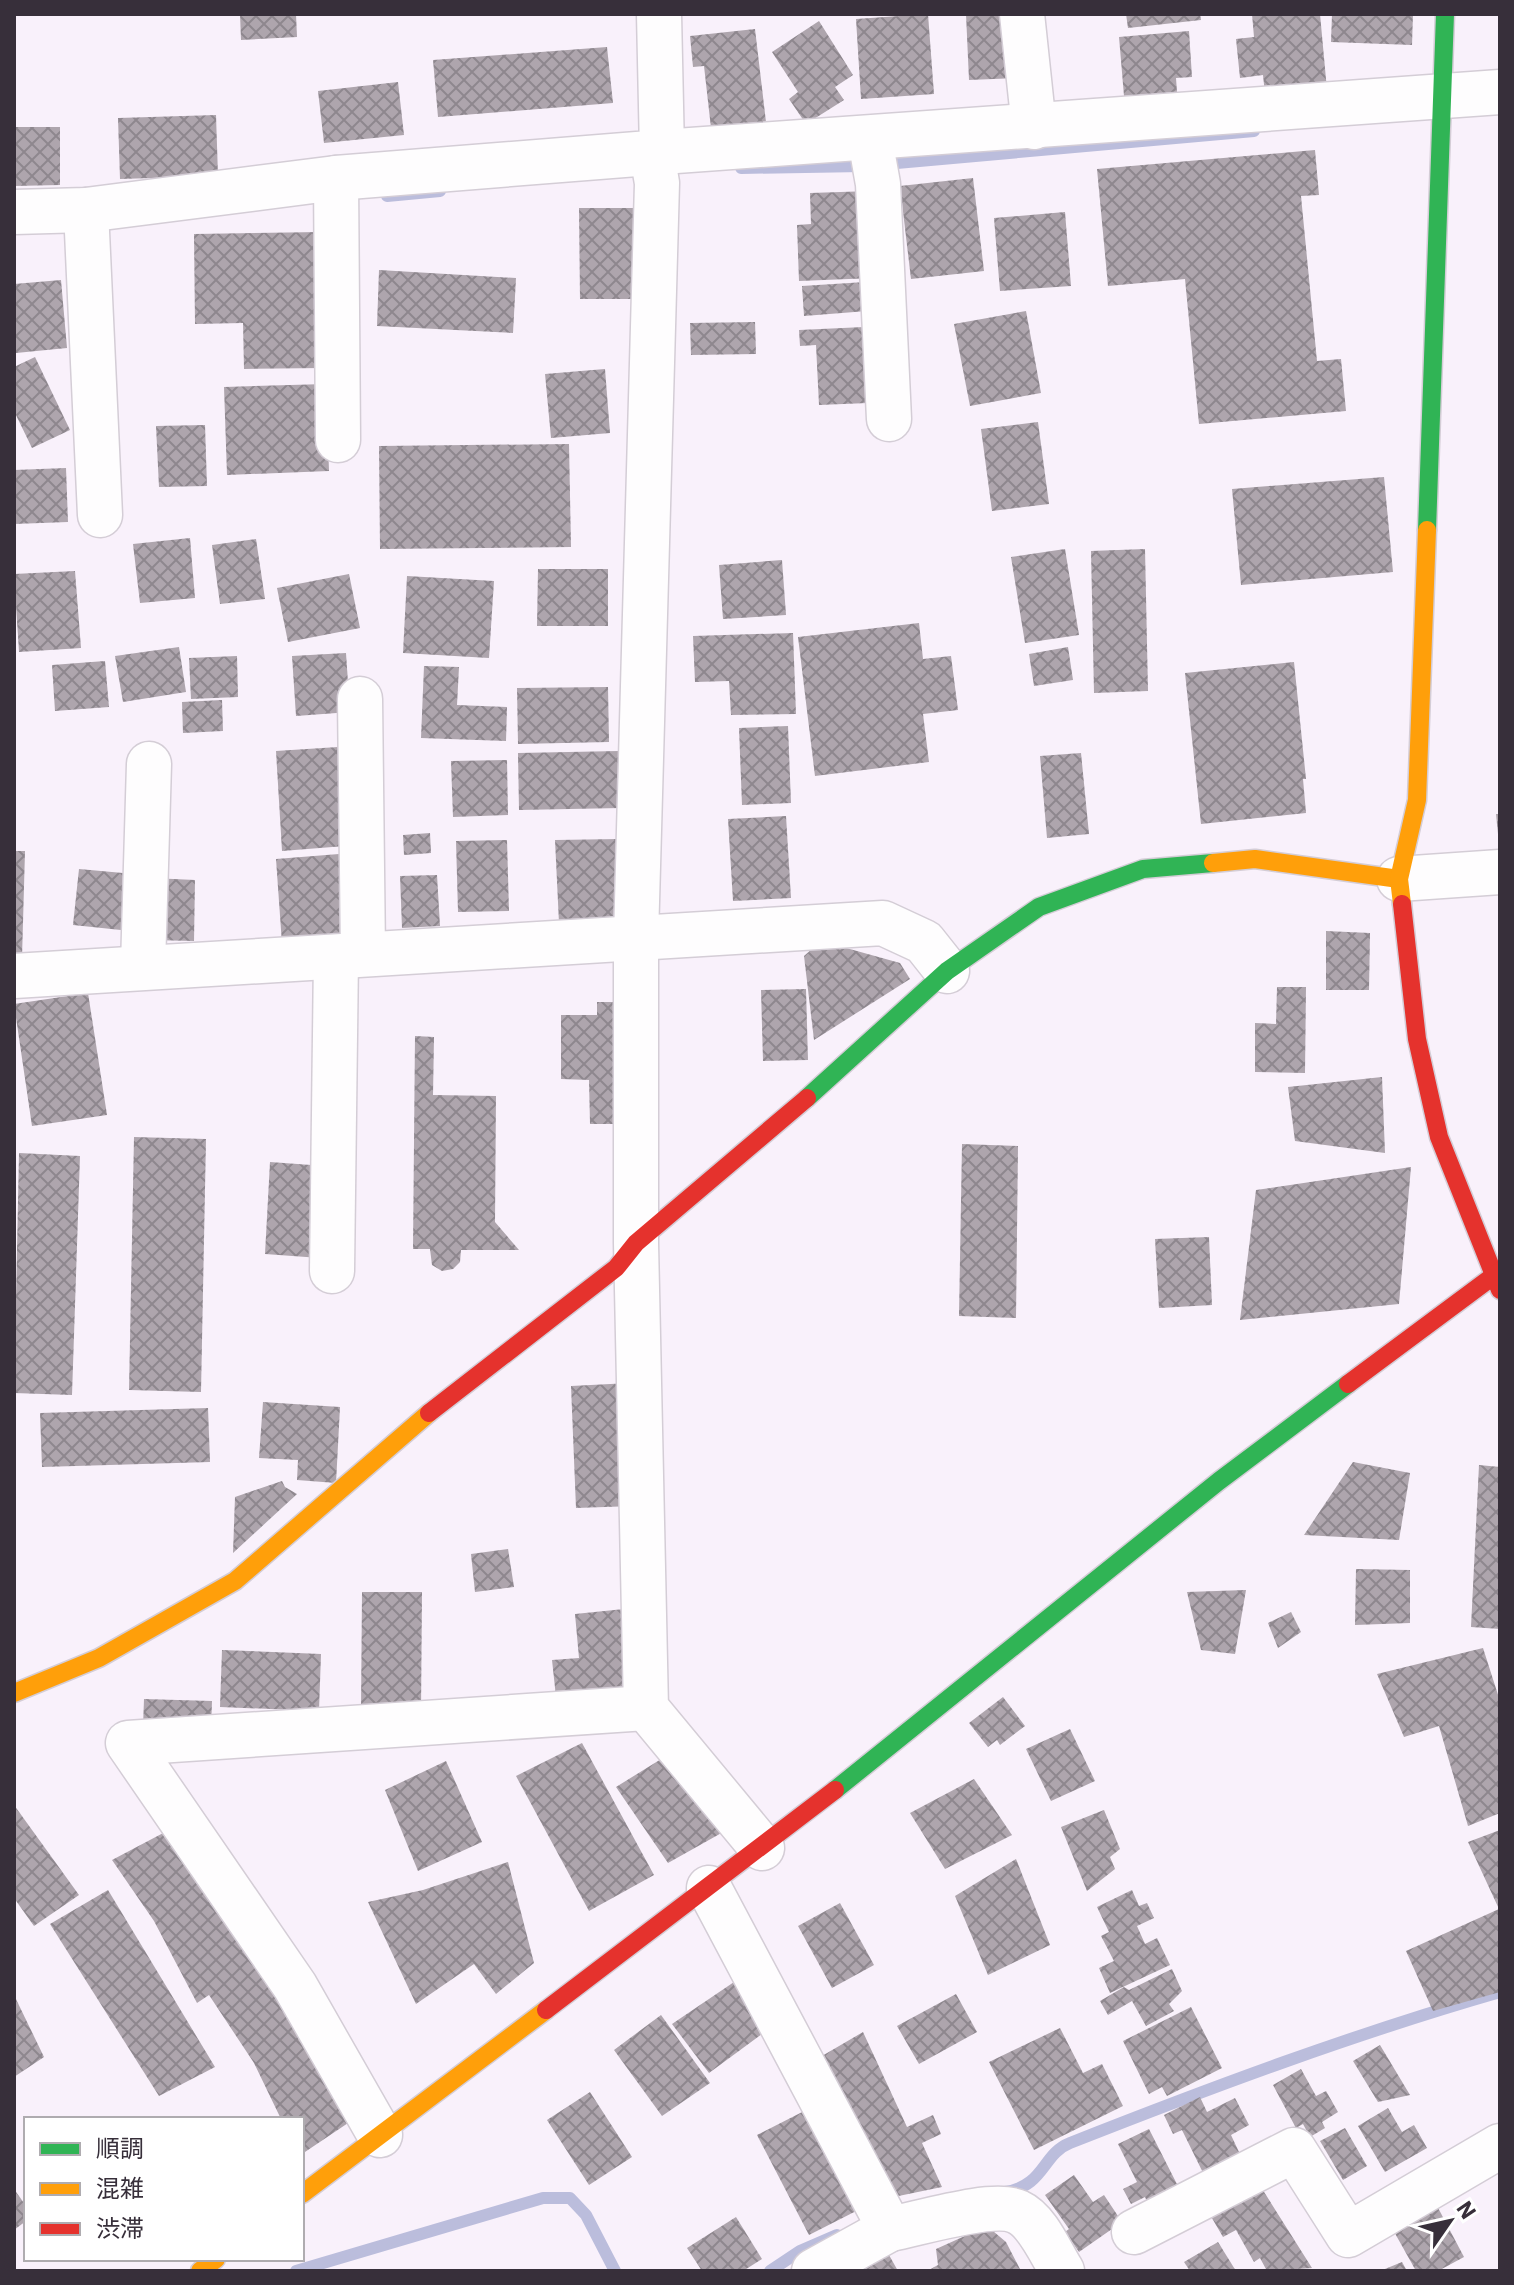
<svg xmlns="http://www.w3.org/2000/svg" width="1514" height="2285" font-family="'IBM Plex Sans','Noto Sans JP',sans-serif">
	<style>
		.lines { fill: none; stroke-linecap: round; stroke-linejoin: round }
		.stream { stroke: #bbbddc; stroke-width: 12 }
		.building { fill: url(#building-cross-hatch) }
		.street-casing { stroke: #d4cdd6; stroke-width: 47 }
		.fast-casing { stroke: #d4cdd6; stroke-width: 21 }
		.slow-casing { stroke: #d4cdd6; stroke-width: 21 }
		.jam-casing { stroke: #d4cdd6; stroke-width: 21 }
		.street { stroke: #fefdfe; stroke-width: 44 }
		.fast { stroke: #30b455; stroke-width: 18 }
		.slow { stroke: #ff9f0a; stroke-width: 18 }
		.jam { stroke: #e5322d; stroke-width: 18 }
	</style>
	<defs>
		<pattern id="building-cross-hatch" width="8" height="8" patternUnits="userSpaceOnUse" patternTransform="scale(2)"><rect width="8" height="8" fill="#aea5ad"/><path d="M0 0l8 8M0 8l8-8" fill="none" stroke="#8e878e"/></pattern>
	</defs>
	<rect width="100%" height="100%" fill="#f9f1fb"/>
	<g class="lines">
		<g class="stream">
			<polyline points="741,168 863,166 1254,131"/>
			<polyline points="387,196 440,191"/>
			<path d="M1005,2192C1045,2186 1042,2154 1070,2143C1212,2087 1354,2034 1500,1992"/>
			<polyline points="296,2271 543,2198 570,2198 586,2215 615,2271"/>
			<polyline points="770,2271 800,2251 837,2235"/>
		</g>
	</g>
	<g class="building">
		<polygon points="240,14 296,14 297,37 241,40"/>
		<polygon points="928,14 934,94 861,99 856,19"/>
		<polygon points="966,14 1017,14 1020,78 969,80"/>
		<polygon points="1126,14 1200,14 1201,20 1128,28"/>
		<polygon points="1252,14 1320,14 1327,90 1265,94 1263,75 1240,78 1236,39 1254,37"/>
		<polygon points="1332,14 1413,14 1412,45 1331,42"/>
		<polygon points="819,21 853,75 835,87 844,100 806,124 789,99 798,92 772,52"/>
		<polygon points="755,29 766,122 711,128 704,66 693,67 690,36"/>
		<polygon points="1189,31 1192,77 1176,78 1177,92 1124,96 1119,37"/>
		<polygon points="607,47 613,103 438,117 433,60"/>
		<polygon points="398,82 404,135 324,143 318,91"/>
		<polygon points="216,115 218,176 120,179 118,118"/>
		<polygon points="14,127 60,127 60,185 14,186"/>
		<polygon points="1315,150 1319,195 1301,196 1317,361 1341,359 1346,411 1199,424 1185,279 1108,286 1097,169"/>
		<polygon points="973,178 984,271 911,279 900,186"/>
		<polygon points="871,191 874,278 799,281 797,225 811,224 810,193"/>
		<polygon points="579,208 638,208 639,299 580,299"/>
		<polygon points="1065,212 1071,286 1000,291 994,218"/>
		<polygon points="320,232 323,368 244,369 243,323 195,324 194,234"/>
		<polygon points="379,270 516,278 513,333 377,326"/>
		<polygon points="61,280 67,348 16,353 14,284"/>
		<polygon points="865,282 867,311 804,316 802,286"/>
		<polygon points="1026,311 1041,393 970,406 954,324"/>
		<polygon points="755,322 756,354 691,355 690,323"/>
		<polygon points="864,327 868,403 819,405 816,345 800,346 799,330"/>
		<polygon points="35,357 70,430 32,448 14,411 14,367"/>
		<polygon points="605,369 610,433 551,438 545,374"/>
		<polygon points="326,384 329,471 227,475 224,387"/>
		<polygon points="1038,422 1049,504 992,511 981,429"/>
		<polygon points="205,425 207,486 159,487 156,426"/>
		<polygon points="569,444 571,547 380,549 379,446"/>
		<polygon points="66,468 68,522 14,524 14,470"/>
		<polygon points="1384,477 1393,572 1241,585 1232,489"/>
		<polygon points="190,538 195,598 140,603 133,544"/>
		<polygon points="256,539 265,599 220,604 212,545"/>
		<polygon points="1065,549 1079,635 1025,643 1011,557"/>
		<polygon points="1145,549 1148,691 1094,693 1091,551"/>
		<polygon points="782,560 786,615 723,619 719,565"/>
		<polygon points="538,569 608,569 608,626 537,626"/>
		<polygon points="75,571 81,648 19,652 14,574"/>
		<polygon points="349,574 360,628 288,642 277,588"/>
		<polygon points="407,576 494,581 489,658 403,653"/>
		<polygon points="919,623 923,659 951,656 958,710 923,714 929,762 815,776 798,637"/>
		<polygon points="793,633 796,714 731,715 729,681 695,682 693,636"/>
		<polygon points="179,647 186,692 123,702 115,656"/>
		<polygon points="1068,647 1073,680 1034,686 1029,654"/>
		<polygon points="346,653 350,712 296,716 292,656"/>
		<polygon points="237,656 238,697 191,699 189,658"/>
		<polygon points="105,661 109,707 55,711 52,665"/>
		<polygon points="1294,662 1306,779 1303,779 1306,813 1201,824 1185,673"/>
		<polygon points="424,666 459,667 457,705 507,707 506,741 421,738"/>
		<polygon points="608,687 609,742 518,744 517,688"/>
		<polygon points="222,700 223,731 183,733 182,702"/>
		<polygon points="788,726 791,803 742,805 739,728"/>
		<polygon points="338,747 345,846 282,851 276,751"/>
		<polygon points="619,751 621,808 519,810 518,753"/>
		<polygon points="1081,753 1089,834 1047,838 1040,756"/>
		<polygon points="507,760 508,815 453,817 451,761"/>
		<polygon points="1496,814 1500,814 1500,834 1498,834"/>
		<polygon points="786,816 791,898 733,901 728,819"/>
		<polygon points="430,833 431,853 404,855 403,835"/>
		<polygon points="619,839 622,921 559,923 555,840"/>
		<polygon points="507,840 509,911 458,912 456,841"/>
		<polygon points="14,851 25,851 22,958 14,958"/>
		<polygon points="339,854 346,939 282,944 276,859"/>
		<polygon points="79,869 145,875 140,932 73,925"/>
		<polygon points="437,875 440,926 402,928 400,876"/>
		<polygon points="152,878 195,880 194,941 150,940"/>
		<polygon points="1326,931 1370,933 1369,990 1326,990"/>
		<polygon points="821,941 900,963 910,979 814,1040 804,956"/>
		<polygon points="1277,987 1306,987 1305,1073 1255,1072 1255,1023 1276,1024"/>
		<polygon points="806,989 808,1060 763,1061 761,990"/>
		<polygon points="88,993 107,1115 32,1126 14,1004"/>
		<polygon points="597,1002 625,1002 626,1124 590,1124 589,1080 561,1079 561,1015 597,1015"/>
		<polygon points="415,1036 434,1037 433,1095 496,1096 495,1222 519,1250 461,1250 460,1262 453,1269 442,1271 432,1265 430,1249 413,1249"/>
		<polygon points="1382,1077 1385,1153 1295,1141 1288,1087"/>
		<polygon points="134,1137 206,1139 201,1392 129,1390"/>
		<polygon points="962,1144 1018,1146 1016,1318 959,1316"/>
		<polygon points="19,1153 80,1156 72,1395 14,1393"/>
		<polygon points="270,1162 325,1166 320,1258 265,1254"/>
		<polygon points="1411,1167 1399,1304 1240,1320 1256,1190"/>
		<polygon points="1209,1237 1212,1305 1159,1308 1155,1239"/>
		<polygon points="630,1383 634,1506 576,1508 571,1386"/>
		<polygon points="263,1402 340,1407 336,1483 297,1480 298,1460 259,1458"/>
		<polygon points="208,1408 210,1462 42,1467 40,1413"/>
		<polygon points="1353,1462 1410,1473 1399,1540 1304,1535"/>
		<polygon points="1479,1465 1500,1467 1500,1629 1471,1627"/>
		<polygon points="282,1481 285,1487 297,1494 233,1553 235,1497"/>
		<polygon points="508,1549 514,1587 475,1592 471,1554"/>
		<polygon points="1356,1569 1410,1570 1410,1623 1355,1625"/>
		<polygon points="1246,1590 1235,1654 1201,1650 1187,1592"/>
		<polygon points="362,1592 422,1592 421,1711 361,1710"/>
		<polygon points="624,1609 634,1699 557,1706 552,1660 579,1658 575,1614"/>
		<polygon points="1291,1612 1301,1632 1278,1648 1268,1623"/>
		<polygon points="1483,1648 1500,1701 1500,1813 1468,1826 1439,1726 1404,1737 1377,1674"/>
		<polygon points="222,1650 321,1654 319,1711 220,1707"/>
		<polygon points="1003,1697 1025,1726 1000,1745 997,1740 988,1747 969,1723"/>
		<polygon points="144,1699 212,1701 211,1730 143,1727"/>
		<polygon points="1070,1729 1095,1781 1051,1801 1026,1749"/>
		<polygon points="582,1743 654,1875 589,1911 516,1776"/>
		<polygon points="679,1748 741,1822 668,1863 616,1787"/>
		<polygon points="446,1761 482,1842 418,1871 385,1790"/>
		<polygon points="974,1779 1012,1835 945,1869 910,1813"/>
		<polygon points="14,1805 79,1895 34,1926 14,1898"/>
		<polygon points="1104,1810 1120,1849 1110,1857 1115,1869 1087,1891 1061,1827"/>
		<polygon points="1500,1830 1500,1992 1433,2011 1406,1951 1499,1909 1468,1842"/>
		<polygon points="167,1831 252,1964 303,2030 354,2119 302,2154 302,2119 281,2119 254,2063 209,1995 197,2003 154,1921 112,1860"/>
		<polygon points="1016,1859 1050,1945 988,1975 955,1896"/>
		<polygon points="508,1862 534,1963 496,1994 474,1964 416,2004 368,1902 423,1890"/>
		<polygon points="108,1890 215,2067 159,2096 50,1924"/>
		<polygon points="1132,1890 1139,1906 1147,1903 1154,1918 1137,1926 1145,1944 1157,1938 1170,1965 1110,1993 1099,1968 1114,1961 1101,1936 1109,1932 1097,1907"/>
		<polygon points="840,1903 874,1965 832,1988 798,1926"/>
		<polygon points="1172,1969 1182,1991 1169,2004 1174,2011 1146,2026 1132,2001 1108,2015 1100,2001 1124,1987 1129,1990"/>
		<polygon points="737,1980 770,2028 709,2073 672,2024"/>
		<polygon points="956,1994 977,2032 919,2064 897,2026"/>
		<polygon points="14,1995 44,2057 14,2077"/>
		<polygon points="1191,2007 1222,2068 1167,2096 1162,2087 1149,2094 1123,2041"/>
		<polygon points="661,2015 710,2083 662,2116 614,2050"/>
		<polygon points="1060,2028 1083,2073 1102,2064 1123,2106 1034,2150 989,2062"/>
		<polygon points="863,2032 907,2127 933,2115 941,2134 922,2143 942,2187 884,2199 810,2063"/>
		<polygon points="1380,2045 1410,2095 1378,2102 1353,2061"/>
		<polygon points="1301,2069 1316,2096 1326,2091 1338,2112 1322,2122 1325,2128 1310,2137 1303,2124 1296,2128 1273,2085"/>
		<polygon points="590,2092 632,2157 589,2185 547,2120"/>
		<polygon points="1200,2097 1207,2112 1235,2098 1249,2125 1231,2135 1246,2167 1209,2185 1182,2130 1173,2134 1164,2115"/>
		<polygon points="814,2106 866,2206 809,2235 757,2135"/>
		<polygon points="1388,2108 1402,2132 1414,2125 1427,2148 1385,2172 1358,2126"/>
		<polygon points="1345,2128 1367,2166 1343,2180 1320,2141"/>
		<polygon points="1149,2129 1183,2196 1152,2212 1145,2197 1131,2204 1123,2189 1137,2182 1118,2144"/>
		<polygon points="1074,2175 1093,2202 1104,2195 1122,2222 1079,2252 1065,2232 1069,2229 1045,2195"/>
		<polygon points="1259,2184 1312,2268 1267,2271 1260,2258 1254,2262 1236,2230 1223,2237 1209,2213"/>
		<polygon points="14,2189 26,2206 26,2221 14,2230"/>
		<polygon points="1436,2204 1464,2257 1438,2271 1416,2271 1392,2228"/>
		<polygon points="736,2217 762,2259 743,2271 702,2271 687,2248"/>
		<polygon points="987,2226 1006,2242 1021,2271 927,2271 938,2265 936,2249"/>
		<polygon points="1218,2242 1236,2271 1190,2271 1184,2262"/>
		<polygon points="889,2255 898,2271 861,2271"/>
		<polygon points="1402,2262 1407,2271 1380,2271"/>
	</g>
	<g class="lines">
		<defs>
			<g id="street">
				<polyline points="1022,14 1034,127"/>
				<polyline points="870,139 878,184 889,419"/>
				<polyline points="662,152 1500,92"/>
				<polyline points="652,154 657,183 636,938 636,1243 646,1708 762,1848"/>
				<polyline points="336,178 338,440"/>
				<polyline points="86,210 100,515"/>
				<polyline points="14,212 86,210 336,178 662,152 659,14"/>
				<polyline points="360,699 363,954"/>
				<polyline points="1399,879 1500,872"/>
				<polyline points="143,966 149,764"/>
				<polyline points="14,976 883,923 924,942 947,971"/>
				<polyline points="332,1271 336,957"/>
				<polyline points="709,1888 890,2229 814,2271"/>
				<polyline points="380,2135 295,1986 128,1743 646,1708"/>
				<path d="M890,2229C918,2224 994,2200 1018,2212C1038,2221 1051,2254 1062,2271"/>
				<polyline points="1134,2232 1294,2150 1348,2235 1500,2146"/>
			</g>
			<g id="fast">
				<polyline points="1427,530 1445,14"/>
				<polyline points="807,1098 947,971 1039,907 1143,869 1213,863"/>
				<polyline points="835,1790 1219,1481 1348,1384"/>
			</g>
			<g id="slow">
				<polyline points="1213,863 1255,859 1399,879"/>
				<polyline points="1402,904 1399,879 1417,800 1427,530"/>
				<polyline points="14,1693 99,1658 235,1581 429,1413"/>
				<polyline points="302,2194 546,2010"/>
				<polyline points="200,2271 216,2259"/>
			</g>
			<g id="jam">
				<polyline points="1402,904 1417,1039 1439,1137 1500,1290"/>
				<polyline points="1348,1384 1500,1271"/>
				<polyline points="429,1413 616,1268 636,1243 807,1098"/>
				<polyline points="546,2010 835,1790"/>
			</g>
		</defs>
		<use href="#street" class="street-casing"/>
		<use href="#fast" class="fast-casing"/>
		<use href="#slow" class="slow-casing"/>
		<use href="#jam" class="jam-casing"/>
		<use href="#street" class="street"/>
		<use href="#fast" class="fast"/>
		<use href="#slow" class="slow"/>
		<use href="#jam" class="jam"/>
	</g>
	<rect width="1514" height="2285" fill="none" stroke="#372f3a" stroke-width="32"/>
	<rect x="24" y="2117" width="280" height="144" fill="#ffffff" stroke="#afacb0" stroke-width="2"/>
	<rect x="40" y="2143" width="40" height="12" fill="#30b455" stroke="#afacb0" stroke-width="2"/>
	<text x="96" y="2157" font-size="24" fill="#372f3a">順調</text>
	<rect x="40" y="2183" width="40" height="12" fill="#ff9f0a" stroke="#afacb0" stroke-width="2"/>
	<text x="96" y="2197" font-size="24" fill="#372f3a">混雑</text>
	<rect x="40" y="2223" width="40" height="12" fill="#e5322d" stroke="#afacb0" stroke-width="2"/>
	<text x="96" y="2237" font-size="24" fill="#372f3a">渋滞</text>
	<g transform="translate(1450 2221) rotate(56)" stroke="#ffffff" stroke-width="6" paint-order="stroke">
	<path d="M0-6L14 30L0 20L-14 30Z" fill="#372f3a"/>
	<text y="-12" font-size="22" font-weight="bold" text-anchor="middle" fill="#372f3a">N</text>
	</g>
</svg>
